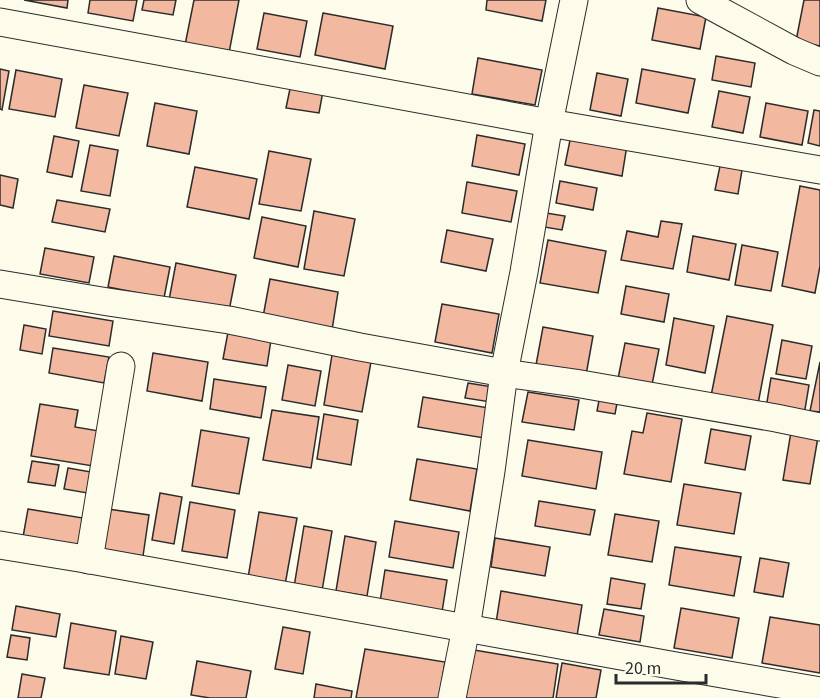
<svg xmlns="http://www.w3.org/2000/svg" width="820" height="698" font-family="'Source Sans 3',sans-serif">
	<style>
		.building { fill: #f2b8a0; stroke: #2b2b2b; stroke-width: 1.5 }
		.lines { fill: none; stroke-linecap: round; stroke-linejoin: round }
		.minor-casing { stroke: #2b2b2b; stroke-width: 29 }
		.minor { stroke: #fdfbea; stroke-width: 27 }
	</style>
	<rect width="100%" height="100%" fill="#fdfbea"/>
	<g class="building">
		<polygon points="24,0 68,0 67,8"/>
		<polygon points="90,0 137,0 133,21 88,13"/>
		<polygon points="144,0 176,0 173,15 142,10"/>
		<polygon points="194,0 239,0 229,53 185,45"/>
		<polygon points="487,0 546,0 542,21 486,10"/>
		<polygon points="804,0 820,0 820,46 796,41"/>
		<polygon points="658,8 706,17 700,49 652,40"/>
		<polygon points="264,13 307,21 300,57 257,49"/>
		<polygon points="323,13 393,26 385,69 315,55"/>
		<polygon points="716,56 755,63 751,87 712,80"/>
		<polygon points="478,58 542,70 535,105 472,94"/>
		<polygon points="0,69 9,71 2,110 0,109"/>
		<polygon points="642,69 695,79 688,113 636,103"/>
		<polygon points="16,70 62,79 55,117 9,109"/>
		<polygon points="597,73 628,79 621,116 590,110"/>
		<polygon points="291,84 323,91 319,113 286,108"/>
		<polygon points="84,85 128,93 119,136 76,128"/>
		<polygon points="719,91 750,97 743,133 712,127"/>
		<polygon points="155,103 197,111 189,154 147,146"/>
		<polygon points="766,103 808,111 802,145 760,137"/>
		<polygon points="814,110 820,111 820,146 808,143"/>
		<polygon points="477,135 525,144 519,175 472,166"/>
		<polygon points="571,135 627,145 622,176 565,165"/>
		<polygon points="54,136 79,141 72,177 47,172"/>
		<polygon points="90,145 118,150 110,196 81,191"/>
		<polygon points="269,151 311,159 301,211 259,204"/>
		<polygon points="720,166 742,170 738,194 715,190"/>
		<polygon points="195,167 257,179 249,219 187,207"/>
		<polygon points="0,175 18,179 13,208 0,205"/>
		<polygon points="560,181 597,188 593,210 556,203"/>
		<polygon points="467,182 517,191 511,222 462,213"/>
		<polygon points="800,186 820,190 820,266 815,293 782,286"/>
		<polygon points="57,200 110,209 105,232 52,222"/>
		<polygon points="314,211 355,219 344,276 304,269"/>
		<polygon points="546,213 565,216 562,230 544,227"/>
		<polygon points="262,217 306,226 298,267 254,258"/>
		<polygon points="661,221 682,224 673,269 621,260 627,231 658,237"/>
		<polygon points="447,230 493,239 486,271 441,262"/>
		<polygon points="693,236 736,244 729,280 687,272"/>
		<polygon points="548,240 606,251 598,293 540,283"/>
		<polygon points="742,245 778,252 771,291 735,285"/>
		<polygon points="45,248 94,257 89,283 40,274"/>
		<polygon points="114,256 170,267 164,298 108,287"/>
		<polygon points="176,263 236,275 229,311 169,300"/>
		<polygon points="270,279 338,292 332,330 263,317"/>
		<polygon points="626,286 669,294 664,322 621,314"/>
		<polygon points="442,304 499,314 492,353 435,342"/>
		<polygon points="53,311 113,321 109,346 49,336"/>
		<polygon points="727,316 773,325 758,404 711,396"/>
		<polygon points="674,318 714,326 705,373 666,365"/>
		<polygon points="24,325 46,329 42,354 20,350"/>
		<polygon points="543,327 593,336 586,375 536,365"/>
		<polygon points="228,332 271,340 267,366 223,359"/>
		<polygon points="782,340 812,346 806,379 776,374"/>
		<polygon points="625,343 659,349 651,390 617,384"/>
		<polygon points="53,348 109,357 104,383 49,373"/>
		<polygon points="153,353 208,362 202,401 147,391"/>
		<polygon points="332,355 371,362 362,412 324,405"/>
		<polygon points="820,362 820,412 810,411"/>
		<polygon points="288,365 321,371 315,406 282,400"/>
		<polygon points="771,378 809,385 804,415 766,408"/>
		<polygon points="214,379 266,387 261,418 210,409"/>
		<polygon points="468,383 499,388 497,403 465,398"/>
		<polygon points="528,392 579,400 574,430 522,422"/>
		<polygon points="600,395 618,398 615,414 597,411"/>
		<polygon points="423,397 489,408 484,438 418,427"/>
		<polygon points="40,404 78,410 75,427 99,431 93,466 31,456"/>
		<polygon points="272,410 319,417 311,468 263,460"/>
		<polygon points="647,413 682,419 671,482 624,474 632,431 643,433"/>
		<polygon points="324,414 358,420 351,465 317,459"/>
		<polygon points="711,429 751,436 745,470 705,463"/>
		<polygon points="201,430 249,438 239,494 192,486"/>
		<polygon points="791,432 818,437 810,484 783,480"/>
		<polygon points="528,440 602,452 596,489 522,476"/>
		<polygon points="417,459 477,469 470,511 410,500"/>
		<polygon points="32,461 59,465 55,486 28,482"/>
		<polygon points="68,468 97,473 93,494 64,489"/>
		<polygon points="684,484 741,493 734,534 677,525"/>
		<polygon points="160,493 182,497 174,544 152,540"/>
		<polygon points="539,501 595,510 590,535 535,526"/>
		<polygon points="190,502 235,510 227,558 182,551"/>
		<polygon points="28,509 83,518 78,546 23,537"/>
		<polygon points="108,509 149,515 143,556 101,549"/>
		<polygon points="259,512 297,518 285,585 248,578"/>
		<polygon points="615,514 659,521 652,562 608,555"/>
		<polygon points="395,521 459,532 453,568 389,557"/>
		<polygon points="304,526 332,531 322,591 294,587"/>
		<polygon points="345,536 376,542 367,596 336,591"/>
		<polygon points="495,538 550,547 545,576 491,567"/>
		<polygon points="675,547 741,557 734,596 669,585"/>
		<polygon points="760,558 789,563 783,597 754,592"/>
		<polygon points="385,570 447,580 442,612 380,602"/>
		<polygon points="611,578 645,584 641,609 607,604"/>
		<polygon points="501,591 582,605 577,636 496,623"/>
		<polygon points="16,606 60,614 56,637 12,630"/>
		<polygon points="681,608 739,618 732,658 674,648"/>
		<polygon points="604,609 644,616 640,642 599,635"/>
		<polygon points="770,617 820,625 820,673 762,663"/>
		<polygon points="71,623 116,631 109,675 64,668"/>
		<polygon points="283,627 310,632 303,674 275,669"/>
		<polygon points="11,635 30,638 27,660 7,657"/>
		<polygon points="121,636 153,642 146,679 115,674"/>
		<polygon points="365,649 445,662 439,698 356,698"/>
		<polygon points="468,649 558,664 553,698 460,698"/>
		<polygon points="197,661 251,671 246,698 210,698 191,695"/>
		<polygon points="562,663 601,670 596,698 556,698"/>
		<polygon points="22,674 45,678 41,698 18,698"/>
		<polygon points="316,684 352,691 351,698 314,698"/>
	</g>
	<g class="lines">
		<defs>
			<g id="minor">
				<polyline points="700,0 794,51 820,62"/>
				<polyline points="0,22 549,123 820,170"/>
				<polyline points="0,284 108,302 229,320 360,347 504,373 575,383 776,418 820,427"/>
				<polyline points="0,545 79,558 676,666 820,691"/>
				<polyline points="89,560 121,366"/>
				<polyline points="452,698 466,628 491,471 504,373 524,272 549,123 574,0"/>
			</g>
		</defs>
		<use href="#minor" class="minor-casing"/>
		<use href="#minor" class="minor"/>
	</g>
	<path d="M616 674v9h90v-9" fill="none" stroke="#2b2b2b" stroke-width="3"/>
	<text x="625" y="674" font-size="18" fill="#2b2b2b" stroke="#fdfbea" stroke-width="4.5" paint-order="stroke">20 m</text>
</svg>
